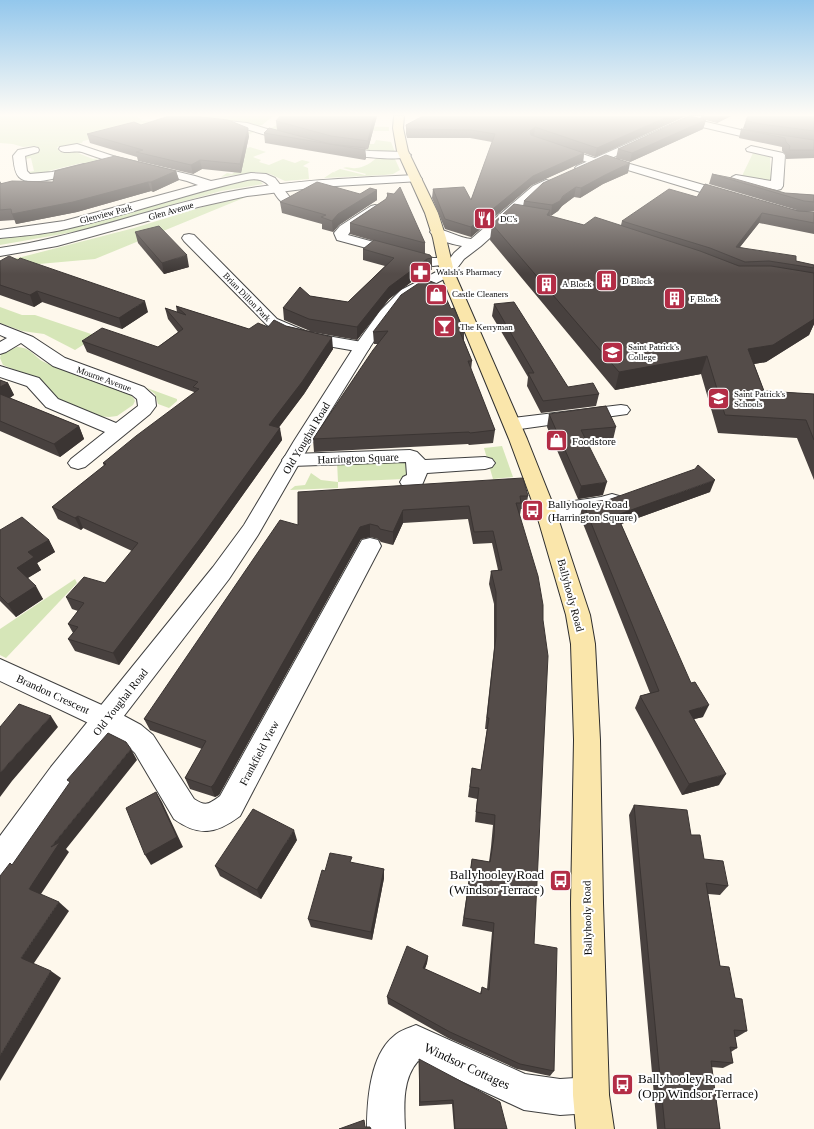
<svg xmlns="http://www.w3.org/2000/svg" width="814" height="1129" font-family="'Times New Roman',serif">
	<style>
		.green { fill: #d6e6b8 }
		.forest { fill: #bcd598 }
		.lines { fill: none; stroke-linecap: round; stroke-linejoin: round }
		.pedestrian-casing { stroke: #3f3f3f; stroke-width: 2 }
		.minor-casing { stroke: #3f3f3f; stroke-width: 2 }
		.tertiary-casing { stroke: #3f3f3f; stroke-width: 2 }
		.secondary-casing { stroke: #2e2e2e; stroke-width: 2 }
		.pedestrian { fill: #fff; fill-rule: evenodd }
		.minor { fill: #fff; fill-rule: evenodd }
		.tertiary { fill: #fff; fill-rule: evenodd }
		.secondary { fill: #fae6ab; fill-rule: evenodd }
		.wall { fill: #48413f }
		.shaded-wall { fill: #3b3533 }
		.building { fill: #544c49; stroke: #3b3533 }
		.labels { text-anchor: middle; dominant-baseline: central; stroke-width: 4; stroke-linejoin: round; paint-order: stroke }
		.far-street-label { font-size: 9px; fill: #0c0c0c; stroke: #fff }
		.far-poi-label { font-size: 9px; fill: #0c0c0c; stroke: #fff; text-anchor: start }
		.street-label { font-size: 11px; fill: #0c0c0c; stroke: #fff }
		.poi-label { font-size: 11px; fill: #0c0c0c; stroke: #fff; text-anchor: start }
		.near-poi-label { font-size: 13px; fill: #0c0c0c; stroke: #fff; text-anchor: end }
		.near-street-label { font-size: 13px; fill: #0c0c0c; stroke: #fff }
	</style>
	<rect width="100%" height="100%" fill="#fef8ec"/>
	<g class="green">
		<polygon points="0,116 136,116 142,120 141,121 152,121 152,125 83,141 82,143 57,147 60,152 76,150 82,151 78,153 93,159 98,158 95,162 85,165 82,163 48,171 50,173 30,174 28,172 34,171 31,158 25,159 24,156 38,151 37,146 23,147 13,144 0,143"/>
		<polygon points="279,124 389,127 389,131 371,131 347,144 374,144 376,140 391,142 395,152 367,151 312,133 284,131 281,133 269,129"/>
		<polygon points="233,127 240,127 214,136 221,139 226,137 230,139 254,130 257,131 227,143 245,149 250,147 266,152 253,157 261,160 259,162 269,165 283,159 295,163 302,160 310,162 303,166 308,168 309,179 285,181 270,174 256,172 221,177 227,173 232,174 241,167 229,165 232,162 220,160 224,158 182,149 190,146 185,143 174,147 161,143 182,136 194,140"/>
		<polygon points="753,153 770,157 771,181 741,178"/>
		<path d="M377,157L395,159L400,170L393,174L384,175L324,178L333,172L336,173L334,172L340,169L365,175L366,174L343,168C348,166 351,169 356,168C363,168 373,162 377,157Z"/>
		<polygon points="249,180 259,180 263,184 221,191 79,231 0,245 0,237"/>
		<polygon points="246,197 95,259 5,267 14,259 134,228 209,205"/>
		<polygon points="0,307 22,315 35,315 97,336 75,350 44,334 22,331 0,323"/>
		<path d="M17,347C33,348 33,357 46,363C58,368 71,372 84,376C95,380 132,389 135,401L133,405L117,416L109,417L96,416L56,400L43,381L3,365L0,358L1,354Z"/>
		<polygon points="147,388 177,399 177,401 169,408 158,404 155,394"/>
		<polygon points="502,446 513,477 493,479 484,448"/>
		<polygon points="406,459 409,476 403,479 338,482 338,488 290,490 295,486 305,485 311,473 321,480 338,482 337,461"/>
		<polygon points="75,579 77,583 6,658 0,655 0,629"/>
	</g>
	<polygon class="forest" points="169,116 273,116 262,125 257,126 227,121"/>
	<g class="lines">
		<defs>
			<polygon id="pedestrian" points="556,145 600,160 601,162 596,165 552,150 551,148"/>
			<g id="minor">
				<polygon points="689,118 758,134 814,142 814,148 758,140 685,123 684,121 685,119"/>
				<polygon points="210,119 247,123 297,138 298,140 293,143 246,129 206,124 205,122 206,120"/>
				<path d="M77,144L116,157L195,176L211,181L251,173L266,174L275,178L292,200L290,203C272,207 277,174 247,180C186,194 127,215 66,229C45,234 22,236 0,238V230L64,221L198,185L187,181C152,172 116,165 82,152C74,150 63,155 59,149L60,147Z"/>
				<polygon points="751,146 783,153 785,155 783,186 781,189 777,190 732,181 730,179 732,177 736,175 771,181 773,157 747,151 746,149"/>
				<path d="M34,147L38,148L39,150L38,152L25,156L27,171L30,174L52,172L84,164L88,165L90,167L88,169C74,173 30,189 19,177C14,172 14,162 13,156L18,150Z"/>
				<path d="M337,147L370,151L405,152L411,155C404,163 345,155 333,152L332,150Z"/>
				<polygon points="602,156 735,194 737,197 735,200 727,200 598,161 596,159 598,157"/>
				<polygon points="375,205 379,206 381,209 379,212 350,232 348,235 433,258 450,258 452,261 450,264 433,266 337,240 334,233 340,226 371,206"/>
				<polygon points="189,234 194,235 277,319 310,333 362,342 368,344 370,347 368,350 362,352 316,344 288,336 267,325 184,241 182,238 184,235"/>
				<polygon points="0,324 33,337 65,358 144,387 155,397 156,406 150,414 85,467 78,469 71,467 68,463 71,459 105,432 46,407 27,386 0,377 0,366 39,378 58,399 116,423 138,406 137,399 132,395 53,366 21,343 6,352 0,354 0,342 7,338 0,335"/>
				<polygon points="621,405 627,406 630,410 627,414 513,430 507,428 504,424 507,420 513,418"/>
				<polygon points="410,450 417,452 425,460 485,457 492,459 495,463 492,467 485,469 427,473 422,485 410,489 403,487 400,482 403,477 407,475 406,462 292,466 285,464 282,460 285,456 292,454"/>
				<polygon points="612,494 619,496 622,501 619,506 604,511 546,519 539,517 536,512 539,507 546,505 601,497"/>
				<path d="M370,538L378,540L381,546L240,816C216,834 199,837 174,819L135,753L123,741L97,727L0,681V659L115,711L141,725L153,735L194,799C206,807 209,804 220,796L362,540Z"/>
				<path d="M416,1025L525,1074L560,1079L591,1077L604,1082L609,1095L604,1108L591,1113L560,1115L524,1110L418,1061C402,1079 404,1106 405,1129H367C367,1101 370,1055 394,1036C400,1030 409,1028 416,1025Z"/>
			</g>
			<g id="tertiary">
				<polygon points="690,116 704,116 585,170 577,170 575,168 577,166"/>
				<path d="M416,175L420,177L422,179L420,181L319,187L247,196L198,207L57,246L0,256V248C76,237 148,209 223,193C287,180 351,178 416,175Z"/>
				<path d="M546,180L550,181L552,184L541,192L481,246L464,259L452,275L411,296L390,317L370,347L312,441L258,535L229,579L71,785L11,872L0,876V836L51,767L213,567L244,525L294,441L354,347L380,311L401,290L442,269L454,253L462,246C452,244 437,241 430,232L432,229C442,227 458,238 471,239L533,186Z"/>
			</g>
			<polygon id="secondary" points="394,116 404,116 403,128 408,151 438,213 446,238 454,272 527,439 556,512 590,615 595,644 600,740 603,903 609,1095 614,1129 576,1129 573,1095 571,903 574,740 571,644 566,615 536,512 509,439 440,272 433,238 425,213 397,151 393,128"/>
		</defs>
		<use href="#pedestrian" class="pedestrian-casing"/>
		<use href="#minor" class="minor-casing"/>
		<use href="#tertiary" class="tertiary-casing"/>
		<use href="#secondary" class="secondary-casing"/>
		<use href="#pedestrian" class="pedestrian"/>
		<use href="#minor" class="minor"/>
		<use href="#tertiary" class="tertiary"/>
		<use href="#secondary" class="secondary"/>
	</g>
	<g class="wall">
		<polygon points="280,116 377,116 368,149 365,149 366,158 365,160 265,143 264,133 277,130 276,121"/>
		<polygon points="423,116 686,116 595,157 550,141 584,153 583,162 532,185 471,237 445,229 432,198 433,189 471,200 492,142 470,138 407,138 406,134 406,125"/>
		<polygon points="701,116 731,116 717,123 706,120 703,129 630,162 619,159 628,173 603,184 580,198 574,197 562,206 558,211 550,216 584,225 621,225 622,221 697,197 814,212 814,234 759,223 740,247 796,261 814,265 814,324 809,335 766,362 754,364 764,391 814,394 814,480 797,438 718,433 701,374 615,390 490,240 492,224 523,206 524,201 616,158 618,149 701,118"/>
		<polygon points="748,116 814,116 814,158 786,159 786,155 782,151 782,147 739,138 741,129 748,130 744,129 745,128 743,129"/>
		<polygon points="141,125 249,136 241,173 202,169 193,174 138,161 137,157 90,143 87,134"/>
		<polygon points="176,171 179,180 153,192 151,191 77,212 16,224 15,220 0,221 0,181 1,183 53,182"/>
		<polygon points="712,174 785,193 814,195 814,211 800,211 709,184"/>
		<polygon points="377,190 377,200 339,225 333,232 322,229 322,224 282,213 280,202 360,194"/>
		<polygon points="387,193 425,243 425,254 432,258 432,270 427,270 389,299 357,340 311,332 333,349 304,394 279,427 282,440 205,548 119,665 75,651 68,639 73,633 68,624 78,611 72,609 66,597 105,583 132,551 83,528 81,530 58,519 52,507 104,466 103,463 194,393 194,392 87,352 82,341 158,347 178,332 168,319 165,308 177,312 176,306 249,329 286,326 310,331 284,320 283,308 310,296 348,302 385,266 363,260 363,249 374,241 350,234 350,223 386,199 387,197"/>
		<polygon points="135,232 189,267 164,274 138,243"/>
		<polygon points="0,261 148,312 122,329 42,302 34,307 0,295"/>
		<polygon points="494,304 568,387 599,394 596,406 541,413 527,386 528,377 492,316"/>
		<polygon points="451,309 464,332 464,341 472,361 471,370 495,430 493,443 469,445 468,444 314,452 313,439 378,344 374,344 373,332"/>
		<polygon points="0,380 8,383 14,395 10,398 79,426 84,439 60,457 0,431"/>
		<polygon points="549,414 616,427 613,440 587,442 603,495 578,499 547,427"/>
		<polygon points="298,492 528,496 526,509 521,509 520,515 534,944 554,1071 550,1076 517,1069 448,1038 388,1004 387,997 428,956 427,963 425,969 480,994 482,987 487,989 492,932 462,926 472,859 489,862 491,847 493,825 475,822 477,799 468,797 472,768 481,770 487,729 485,729 494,648 494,604 489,584 491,571 498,570 492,543 473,544 468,519 403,523 393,545 381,542 378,539 370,537 361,539 219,795 215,797 190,789 185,778 202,749 150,730 144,719 298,525"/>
		<polygon points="710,492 621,524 703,717 694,719 719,785 682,795 635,708 640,696 650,693 580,516 583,503"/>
		<polygon points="0,530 49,540 55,552 37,563 41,570 28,578 43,599 16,617 0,601"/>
		<polygon points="634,805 691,835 704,859 728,886 720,895 708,894 720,966 735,998 747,1031 737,1037 735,1037 737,1048 731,1052 733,1063 723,1068 711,1067 720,1129 657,1129 629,815"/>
		<polygon points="297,840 261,899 220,876 215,866"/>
		<polygon points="353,863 384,869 384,878 372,940 311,927 308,919 325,871"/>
		<polygon points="419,1059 507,1129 454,1129 452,1104 419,1106"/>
	</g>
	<g class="shaded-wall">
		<polygon points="374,116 377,116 368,149 368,141"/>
		<polygon points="669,116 686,116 595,157 597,148"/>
		<polygon points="718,116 731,116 717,123"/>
		<polygon points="748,119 747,121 745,128 743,129 746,120"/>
		<polygon points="706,120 703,129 630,162 632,153"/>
		<polygon points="535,127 534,136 529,140 530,131"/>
		<polygon points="248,128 249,136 241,173 240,164"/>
		<polygon points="365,148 366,158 365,160"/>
		<polygon points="584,153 583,162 532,185 471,237 471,227 533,176"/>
		<polygon points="200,160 202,169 193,174 191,165"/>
		<polygon points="630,163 628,173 603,184 580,198 581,188 605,175"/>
		<polygon points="176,171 179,180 153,192 151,182"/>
		<polygon points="148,182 151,191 77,212 16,224 12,214"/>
		<polygon points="576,187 574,197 562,206 558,211 551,216 552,205"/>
		<polygon points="377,190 377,200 339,225 333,232 332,221 338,214"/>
		<polygon points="550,210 548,226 547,215"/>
		<polygon points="762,213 759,223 732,257 736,247"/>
		<polygon points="187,255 189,267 164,274 162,263"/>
		<polygon points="427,259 427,270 389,299 357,340 357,327 389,287"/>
		<polygon points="37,291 42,302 34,307 30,295"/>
		<polygon points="145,301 148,312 122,329 119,318"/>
		<polygon points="814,319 814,324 809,335 766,362 742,366 748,349"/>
		<polygon points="332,337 333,349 304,394 271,438 269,425"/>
		<polygon points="707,356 701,374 615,390 619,372"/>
		<polygon points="8,383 14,395 0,404 0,387"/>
		<polygon points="79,426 84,439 60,457 54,444"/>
		<polygon points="280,428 282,440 205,548 119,665 113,653"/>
		<polygon points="715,480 710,492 613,527 617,515"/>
		<polygon points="607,482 603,495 578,499 581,486"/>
		<polygon points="403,510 403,523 393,545 393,532"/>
		<polygon points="78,516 83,528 81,530 75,518"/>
		<polygon points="370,524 370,537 361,539 219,795 215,797 211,787 360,527"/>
		<polygon points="49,540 55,552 37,563 41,570 24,580 17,568 28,552"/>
		<polygon points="36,586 43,599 16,617 8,604"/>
		<polygon points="709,705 703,717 682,722 689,711"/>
		<polygon points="51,716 58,727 12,781 0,797 0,773"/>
		<polygon points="131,749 137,760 66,849 69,852 39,897 29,889 51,847"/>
		<polygon points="726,774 719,785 682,795 689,784"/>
		<polygon points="156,792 162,802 183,847 151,865 145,855"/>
		<polygon points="294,830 297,840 261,899 257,890"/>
		<polygon points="384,869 384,878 372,940 371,932"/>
		<polygon points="59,902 69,911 32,966 21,958"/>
		<polygon points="428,956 427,963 422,975 423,968"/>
		<polygon points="51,971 61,978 0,1081 0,1056"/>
	</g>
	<g class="building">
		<polygon points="169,116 193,116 228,120 248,128 240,164 200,160 191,165 136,152 143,150 87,134 134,122 141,125"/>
		<polygon points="280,116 374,116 368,141 331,136 276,121"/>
		<polygon points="423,116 669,116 597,148 535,127 530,131 531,135 584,153 533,176 471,227 445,219 433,189 464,187 471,200 495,134 471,130 407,129 406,125"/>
		<polygon points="690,116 706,120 632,153 618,149"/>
		<polygon points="748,116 814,116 814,131 761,124 747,121 748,119 746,120"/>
		<polygon points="269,128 330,144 365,148 365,150 264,133"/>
		<polygon points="741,129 814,140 814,150 789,150 790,146 786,142 785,138"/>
		<polygon points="606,155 630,163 605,175 581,188 576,187 563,196 560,201 552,205 524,201 543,183"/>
		<polygon points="115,156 176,171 151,182 148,182 73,202 12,214 11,209 0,210 0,182 0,184 12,181 53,182 55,171"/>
		<polygon points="712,174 732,178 785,193 814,195 814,202 804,201"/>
		<polygon points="317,182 360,194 370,188 377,190 338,214 332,221 321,217 326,215 280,202"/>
		<polygon points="705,184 798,211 814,212 814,223 762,213 736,247 796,256 796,261 814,265 814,268 769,261 745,262 710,248 622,221 669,189 697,197"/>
		<polygon points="400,187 425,243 350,223 386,199 388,195 387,193 394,194"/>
		<polygon points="514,204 550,210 547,215 584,225 595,217 598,218 700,251 739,266 771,266 814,273 814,319 773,345 748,349 764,391 814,394 814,440 806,420 725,415 707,356 619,372 492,224"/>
		<polygon points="159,226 187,255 162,263 135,232"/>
		<polygon points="374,240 430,255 432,258 427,259 389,287 357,327 309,319 283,308 300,287 310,296 348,302 394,258 363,249"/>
		<polygon points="9,256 18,260 20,258 145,301 119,318 37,291 30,295 0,285 0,261"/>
		<polygon points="425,279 440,285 451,309 454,308 464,332 460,332 472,361 468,361 495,430 470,433 469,432 313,439 373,350 388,331 373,332 401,295"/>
		<polygon points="514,302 568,387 593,383 599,394 543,401 528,373 534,373 494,304"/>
		<polygon points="176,306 249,329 258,323 268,327 274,320 286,326 332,337 302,382 269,425 280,428 202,536 113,653 68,639 78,627 68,624 84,603 66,597 84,577 105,583 138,543 78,516 75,518 52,507 106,464 103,463 136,436 199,389 193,387 198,382 82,341 102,328 158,347 183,329 165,308 186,315"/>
		<polygon points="0,380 8,383 0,387"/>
		<polygon points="0,394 79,426 54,444 0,421"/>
		<polygon points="606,406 616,427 581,430 607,482 581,486 549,414"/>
		<polygon points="698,465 715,480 617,515 691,683 695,682 709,705 689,711 726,774 689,784 640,696 659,691 583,503 608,500 695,469"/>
		<polygon points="523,478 528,496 520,496 521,503 516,503 538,576 543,605 543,620 548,656 534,944 557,948 554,1071 520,1064 450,1032 387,997 407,946 428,956 423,968 481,994 482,987 489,990 494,923 464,918 472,859 490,862 494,837 495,815 476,812 479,788 470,787 472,768 481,770 489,718 487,718 496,636 496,592 491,571 502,570 493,531 474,532 469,506 403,510 393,532 380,529 378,526 370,524 360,527 214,784 211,787 185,778 206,741 144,719 280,520 298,525 298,492"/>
		<polygon points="22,517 49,540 28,552 34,557 17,568 36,586 8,604 0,596 0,530"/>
		<polygon points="19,704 51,716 0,773 0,727"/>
		<polygon points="108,733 126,742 131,749 51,847 60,842 29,889 59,902 21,958 51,971 0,1056 0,876 10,863 12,865 70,782 67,780"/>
		<polygon points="156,792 177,837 145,855 126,808"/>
		<polygon points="634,805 687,810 691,835 700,835 704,859 723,861 728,886 706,883 720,966 729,967 735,998 742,999 747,1031 734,1030 737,1048 730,1047 733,1063 711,1061 720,1129 665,1129"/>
		<polygon points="253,809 294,830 257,890 215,866"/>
		<polygon points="330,853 352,857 350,862 384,869 371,932 308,919 322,870 325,871"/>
		<polygon points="419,1059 500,1102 507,1129 455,1129 453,1100 420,1102"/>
		<polygon points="364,1120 365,1127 370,1127 371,1129 339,1129"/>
	</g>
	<linearGradient id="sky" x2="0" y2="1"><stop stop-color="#93c7ec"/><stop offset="0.42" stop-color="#fffcf6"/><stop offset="1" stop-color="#fffcf6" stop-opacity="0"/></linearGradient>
	<rect width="814" height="274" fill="url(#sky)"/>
	<defs>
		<symbol id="restaurant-square" viewBox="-11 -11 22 22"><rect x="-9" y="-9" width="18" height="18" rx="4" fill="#b32d46" stroke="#fff"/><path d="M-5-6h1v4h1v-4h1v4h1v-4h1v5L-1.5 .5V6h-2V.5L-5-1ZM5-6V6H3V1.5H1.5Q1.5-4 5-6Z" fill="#fff"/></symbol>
		<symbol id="pharmacy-square" viewBox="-11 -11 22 22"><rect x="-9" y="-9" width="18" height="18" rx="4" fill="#b32d46" stroke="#fff"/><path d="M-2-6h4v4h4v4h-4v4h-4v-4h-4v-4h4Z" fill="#fff"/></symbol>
		<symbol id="building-square" viewBox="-11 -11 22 22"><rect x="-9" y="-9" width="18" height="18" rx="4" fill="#b32d46" stroke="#fff"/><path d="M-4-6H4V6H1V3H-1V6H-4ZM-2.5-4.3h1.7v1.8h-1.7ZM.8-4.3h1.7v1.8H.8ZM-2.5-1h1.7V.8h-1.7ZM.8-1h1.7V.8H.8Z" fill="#fff"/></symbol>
		<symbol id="shop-square" viewBox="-11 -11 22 22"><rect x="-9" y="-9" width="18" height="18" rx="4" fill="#b32d46" stroke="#fff"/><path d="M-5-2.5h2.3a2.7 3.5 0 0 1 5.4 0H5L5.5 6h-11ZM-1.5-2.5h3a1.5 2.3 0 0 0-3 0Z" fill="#fff"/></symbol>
		<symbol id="bar-square" viewBox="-11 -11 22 22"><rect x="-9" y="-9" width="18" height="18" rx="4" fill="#b32d46" stroke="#fff"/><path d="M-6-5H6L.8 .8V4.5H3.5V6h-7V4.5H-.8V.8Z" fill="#fff"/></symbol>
		<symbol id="school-square" viewBox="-11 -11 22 22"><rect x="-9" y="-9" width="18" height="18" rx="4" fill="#b32d46" stroke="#fff"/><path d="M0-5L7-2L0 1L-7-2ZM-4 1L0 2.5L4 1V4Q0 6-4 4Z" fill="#fff"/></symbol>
		<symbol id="bus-square" viewBox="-11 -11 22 22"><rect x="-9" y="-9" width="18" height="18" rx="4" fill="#b32d46" stroke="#fff"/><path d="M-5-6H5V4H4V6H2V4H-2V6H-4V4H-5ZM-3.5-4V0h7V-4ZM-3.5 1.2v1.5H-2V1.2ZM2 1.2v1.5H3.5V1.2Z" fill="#fff"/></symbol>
	</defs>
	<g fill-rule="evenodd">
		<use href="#restaurant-square" x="472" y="206" width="25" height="25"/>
		<use href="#pharmacy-square" x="408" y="260" width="25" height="25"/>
		<use href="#building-square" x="594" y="268" width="25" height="25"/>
		<use href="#building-square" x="534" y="272" width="25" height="25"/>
		<use href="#shop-square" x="424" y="282" width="25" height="25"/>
		<use href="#building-square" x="662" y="286" width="25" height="25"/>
		<use href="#bar-square" x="432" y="314" width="25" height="25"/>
		<use href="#school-square" x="600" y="340" width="25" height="25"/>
		<use href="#school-square" x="706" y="386" width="25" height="25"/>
		<use href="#shop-square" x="544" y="428" width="25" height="25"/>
		<use href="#bus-square" x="520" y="498" width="25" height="25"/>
		<use href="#bus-square" x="548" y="868" width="25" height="25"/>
		<use href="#bus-square" x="610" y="1072" width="25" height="25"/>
	</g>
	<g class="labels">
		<g class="far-street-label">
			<text transform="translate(171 211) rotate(-16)">Glen Avenue</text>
			<text transform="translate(106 214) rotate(-15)">Glenview Park</text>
			<text transform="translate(247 297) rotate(46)">Brian Dillon Park</text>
			<text transform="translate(104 379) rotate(20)">Mourne Avenue</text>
		</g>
		<g class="far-poi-label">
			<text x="500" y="219">DC's</text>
			<text x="436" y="272">Walsh's Pharmacy</text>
			<text x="622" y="281">D Block</text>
			<text x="562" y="284">A Block</text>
			<text x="452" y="294">Castle Cleaners</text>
			<text x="690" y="299">F Block</text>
			<text x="460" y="327">The Kerryman</text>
			<text x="628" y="347">Saint Patrick's<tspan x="628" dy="10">College</tspan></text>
			<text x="734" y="394">Saint Patrick's<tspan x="734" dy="10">Schools</tspan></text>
		</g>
		<g class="street-label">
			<text transform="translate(306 438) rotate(-59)">Old Youghal Road</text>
			<text transform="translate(358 458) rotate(-2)">Harrington Square</text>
			<text transform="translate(571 595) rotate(75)">Ballyhooly Road</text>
			<text transform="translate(53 694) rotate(25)">Brandon Crescent</text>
			<text transform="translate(120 702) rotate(-52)">Old Youghal Road</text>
			<text transform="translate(259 753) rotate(-62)">Frankfield View</text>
			<text transform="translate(587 918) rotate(-91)">Ballyhooly Road</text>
		</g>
		<g class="poi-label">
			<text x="572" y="441">Foodstore</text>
			<text x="548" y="504">Ballyhooley Road<tspan x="548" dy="13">(Harrington Square)</tspan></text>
		</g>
		<g class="near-poi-label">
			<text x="544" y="874">Ballyhooley Road<tspan x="544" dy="15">(Windsor Terrace)</tspan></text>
			<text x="638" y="1078" text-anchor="start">Ballyhooley Road<tspan x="638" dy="15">(Opp Windsor Terrace)</tspan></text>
		</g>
		<g class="near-street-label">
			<text transform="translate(467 1066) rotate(25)">Windsor Cottages</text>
		</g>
	</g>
</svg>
